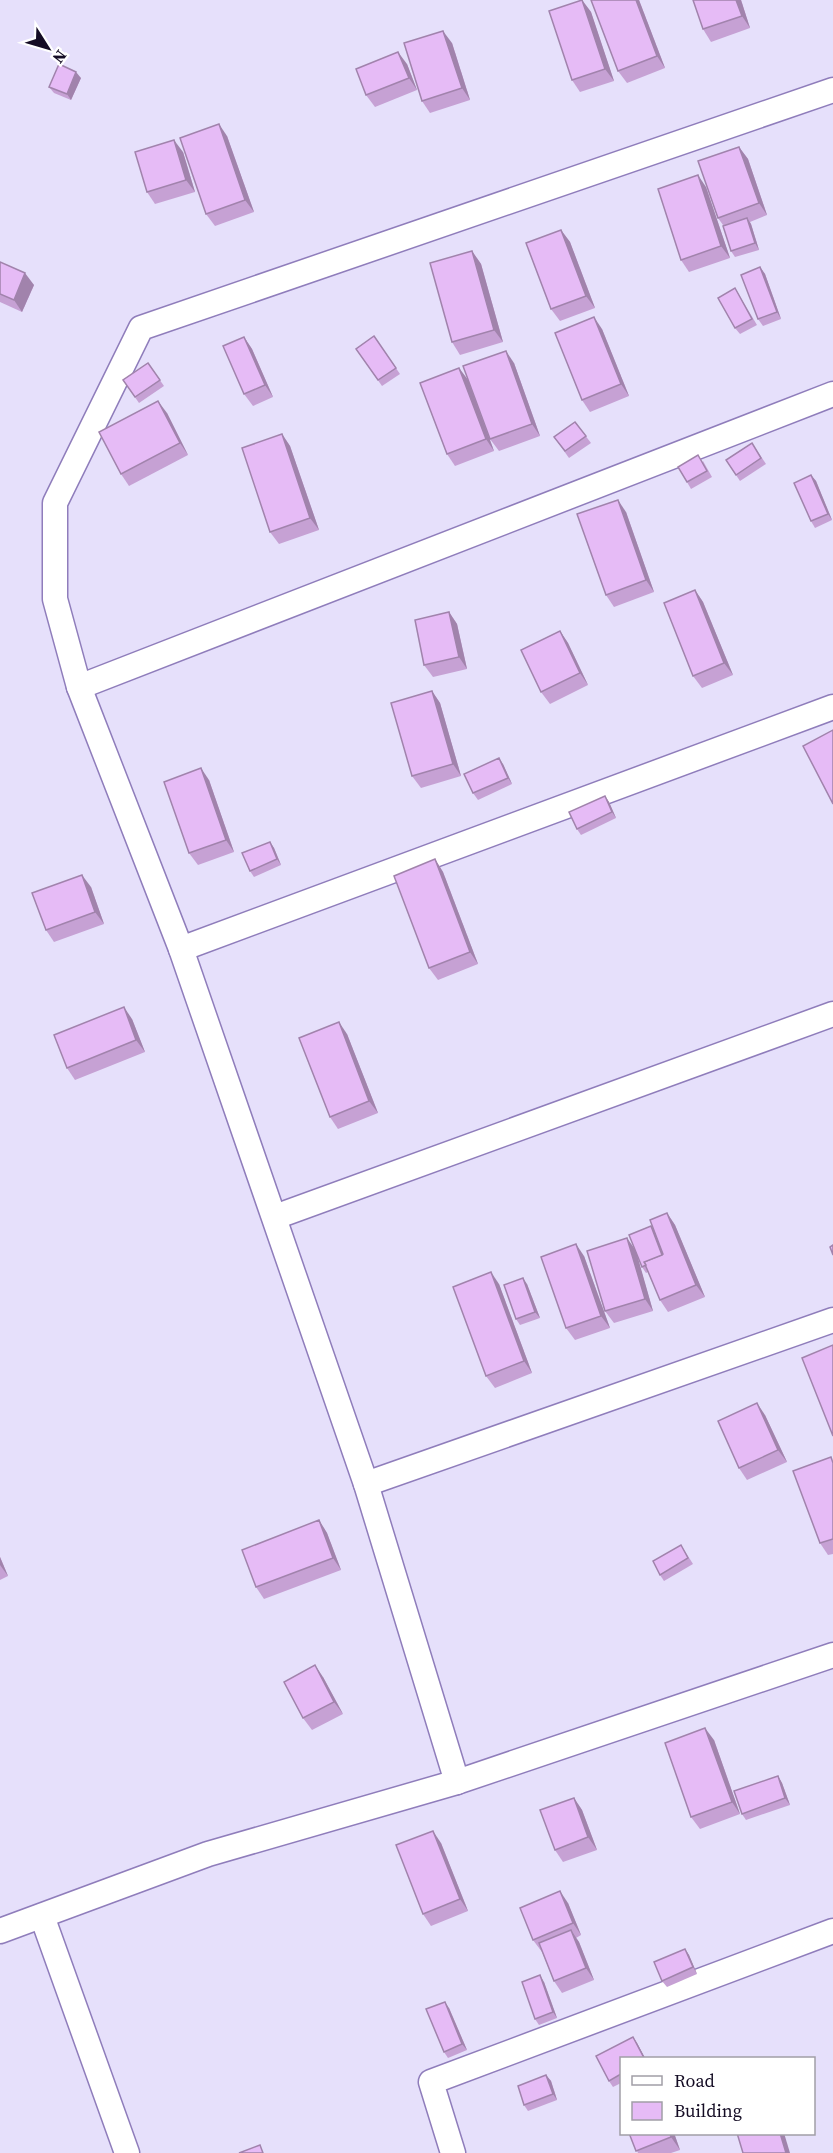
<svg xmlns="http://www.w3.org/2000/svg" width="833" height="2153" font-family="'Source Serif 4',serif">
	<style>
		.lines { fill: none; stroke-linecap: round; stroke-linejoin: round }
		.street-casing { stroke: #8f7dbb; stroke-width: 27 }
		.street { stroke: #fff; stroke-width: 24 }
		.wall { fill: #c6a1d4 }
		.shaded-wall { fill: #a183ac }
		.building { fill: #e6bbf6; stroke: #a183ac; stroke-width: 1.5 }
	</style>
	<rect width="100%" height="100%" fill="#e6e0fb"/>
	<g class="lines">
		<defs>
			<g id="street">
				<polyline points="79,687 833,394"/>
				<polyline points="181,949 833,707"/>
				<polyline points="275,1217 833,1014"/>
				<polyline points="366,1484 833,1320"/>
				<polyline points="457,1782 366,1484 181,949 79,687 55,599 55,503 141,328 833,90"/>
				<polyline points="42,1916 127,2153"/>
				<polyline points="0,1931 208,1854 457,1782 833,1655"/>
				<polyline points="453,2153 431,2082 833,1931"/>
			</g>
		</defs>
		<use href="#street" class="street-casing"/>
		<use href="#street" class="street"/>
	</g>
	<g class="wall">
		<polygon points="582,0 591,12 614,81 580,92 572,80"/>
		<polygon points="639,0 665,68 627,83 618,71"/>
		<polygon points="741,0 750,28 711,42 703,29"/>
		<polygon points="452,43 470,100 430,113 422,101"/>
		<polygon points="407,64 417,90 375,107 366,95"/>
		<polygon points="81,78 71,100 54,93 49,87"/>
		<polygon points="227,136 254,212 215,226 206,214"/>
		<polygon points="739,147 748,159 767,215 750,222 751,224 759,250 735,257 731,251 723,225 718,218"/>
		<polygon points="183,152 195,192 155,204 147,192"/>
		<polygon points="706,187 730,258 689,272 681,260"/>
		<polygon points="561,230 570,242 595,308 560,321 551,309"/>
		<polygon points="472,251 481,264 503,342 460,355 452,342"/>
		<polygon points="0,262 34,285 22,312 0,302"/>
		<polygon points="760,267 765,274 781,319 763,326 758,319"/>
		<polygon points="735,288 757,325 740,334 735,328"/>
		<polygon points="602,329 629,396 590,412 582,400"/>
		<polygon points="374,336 400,374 382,386 356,349"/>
		<polygon points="244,337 252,349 273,397 253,406 244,394"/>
		<polygon points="148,363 164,386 139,403 123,380"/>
		<polygon points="514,363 540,436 499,451 490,439"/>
		<polygon points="459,368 468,380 494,451 455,466 447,454"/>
		<polygon points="167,413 188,455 129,486 121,474"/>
		<polygon points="575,422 591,443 569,458 554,437"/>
		<polygon points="282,434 290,446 319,530 279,544 270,532"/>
		<polygon points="752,443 766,464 740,481 726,460"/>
		<polygon points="703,461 712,477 691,489 687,482"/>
		<polygon points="811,475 816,481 832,520 815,528 811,521"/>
		<polygon points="626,512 654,592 614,607 606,595"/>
		<polygon points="695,590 703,602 733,675 702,688 693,676"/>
		<polygon points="449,612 457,624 467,669 433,677 424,665"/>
		<polygon points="560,631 568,643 588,685 550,704 541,692"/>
		<polygon points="432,691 440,703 461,776 421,788 412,776"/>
		<polygon points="503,764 512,784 478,800 473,793"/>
		<polygon points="209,780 234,852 198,865 189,853"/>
		<polygon points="605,796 609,802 616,818 581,835 577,829"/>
		<polygon points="270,842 274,848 281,865 254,877 250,871"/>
		<polygon points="435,859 443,872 478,964 438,980 429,968"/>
		<polygon points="91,887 104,924 54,942 46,930"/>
		<polygon points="132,1019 145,1052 75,1080 67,1068"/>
		<polygon points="347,1034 378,1113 338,1129 330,1117"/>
		<polygon points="667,1213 675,1225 705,1297 668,1312 660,1300 648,1272 646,1273 642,1267 636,1253 653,1311 614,1323 605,1311 627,1238 635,1250"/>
		<polygon points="584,1256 610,1328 575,1340 566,1328"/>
		<polygon points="499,1284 532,1373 495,1388 486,1376"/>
		<polygon points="527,1284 540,1318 520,1325 516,1319"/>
		<polygon points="765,1415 787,1462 747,1480 739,1468"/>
		<polygon points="833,1460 833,1554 828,1555 820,1543"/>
		<polygon points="319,1520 327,1533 341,1570 264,1599 256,1587"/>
		<polygon points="681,1545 693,1564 664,1581 660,1575"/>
		<polygon points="0,1557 8,1576 0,1580"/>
		<polygon points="323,1677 343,1714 312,1730 303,1718"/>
		<polygon points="714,1740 740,1814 700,1829 691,1817"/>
		<polygon points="778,1776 782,1783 790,1805 746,1820 742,1814"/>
		<polygon points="574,1798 582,1810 597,1850 563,1862 555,1850"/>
		<polygon points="441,1843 468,1911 431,1926 423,1914"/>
		<polygon points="568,1903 581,1935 576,1938 579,1942 594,1980 562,1993 554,1981 542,1952 533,1940"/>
		<polygon points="685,1949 689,1955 697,1974 667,1987 662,1981"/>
		<polygon points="544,1982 557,2018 539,2025 535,2019"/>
		<polygon points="449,2008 467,2050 448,2058 444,2052"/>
		<polygon points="633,2037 637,2043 645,2058 621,2058 621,2083 613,2087 609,2081"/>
		<polygon points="546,2075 551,2081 557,2100 528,2111 524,2105"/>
		<polygon points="629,2133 674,2133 680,2150 671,2153 638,2153"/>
	</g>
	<g class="shaded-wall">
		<polygon points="582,0 591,12 614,81 605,69"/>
		<polygon points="636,0 639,0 665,68 657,56"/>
		<polygon points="736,0 741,0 750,28 742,16"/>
		<polygon points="443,31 452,43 470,100 462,88"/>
		<polygon points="398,52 407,64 417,90 409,78"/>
		<polygon points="76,72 81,78 71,100 67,94"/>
		<polygon points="219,124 227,136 254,212 245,200"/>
		<polygon points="174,140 183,152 195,192 186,180"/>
		<polygon points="739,147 748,159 767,215 759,203"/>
		<polygon points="698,175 706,187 730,258 721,246"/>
		<polygon points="747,218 751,224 759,250 755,243"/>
		<polygon points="561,230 570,242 595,308 586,296"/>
		<polygon points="472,251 481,264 503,342 494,330"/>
		<polygon points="760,267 765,274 781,319 777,312"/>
		<polygon points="25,273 34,285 22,312 14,300"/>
		<polygon points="594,317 602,329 629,396 621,384"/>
		<polygon points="244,337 252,349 273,397 265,385"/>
		<polygon points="506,351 514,363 540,436 532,424"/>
		<polygon points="459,368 468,380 494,451 486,439"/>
		<polygon points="158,401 167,413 188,455 180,443"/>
		<polygon points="282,434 290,446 319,530 310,518"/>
		<polygon points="811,475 816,481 832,520 828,514"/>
		<polygon points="618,500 626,512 654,592 646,580"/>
		<polygon points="695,590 703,602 733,675 724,663"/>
		<polygon points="449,612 457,624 467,669 459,657"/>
		<polygon points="560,631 568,643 588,685 580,673"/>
		<polygon points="432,691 440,703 461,776 453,764"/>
		<polygon points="499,758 503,764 512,784 508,778"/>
		<polygon points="201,768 209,780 234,852 226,840"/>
		<polygon points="605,796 609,802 616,818 612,812"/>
		<polygon points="270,842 274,848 281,865 277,859"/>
		<polygon points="435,859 443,872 478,964 470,952"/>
		<polygon points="82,875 91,887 104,924 95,912"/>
		<polygon points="124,1007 132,1019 145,1052 136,1040"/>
		<polygon points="339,1022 347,1034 378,1113 369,1101"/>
		<polygon points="667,1213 675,1225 705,1297 696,1285"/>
		<polygon points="651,1226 656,1232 668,1265 663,1259"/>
		<polygon points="627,1238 636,1251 653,1311 645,1299"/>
		<polygon points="576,1244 584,1256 610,1328 601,1316"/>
		<polygon points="491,1272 499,1284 532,1373 524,1361"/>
		<polygon points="523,1278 527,1284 540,1318 535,1312"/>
		<polygon points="757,1403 765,1415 787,1462 778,1450"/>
		<polygon points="319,1520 327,1533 341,1570 333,1558"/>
		<polygon points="0,1557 8,1576 0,1565"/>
		<polygon points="315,1665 323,1677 343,1714 334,1702"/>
		<polygon points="705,1728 714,1740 740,1814 732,1802"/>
		<polygon points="778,1776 782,1783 790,1805 785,1798"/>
		<polygon points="574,1798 582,1810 597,1850 588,1837"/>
		<polygon points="433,1831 441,1843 468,1911 460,1899"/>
		<polygon points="560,1891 568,1903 581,1935 573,1923"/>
		<polygon points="571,1930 579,1942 594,1980 586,1968"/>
		<polygon points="685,1949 689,1955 697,1974 693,1967"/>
		<polygon points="540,1975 544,1982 557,2018 553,2012"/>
		<polygon points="445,2002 449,2008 467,2050 462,2044"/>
		<polygon points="633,2037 637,2043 645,2058 644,2058"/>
		<polygon points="546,2075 551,2081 557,2100 553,2094"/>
		<polygon points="670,2133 674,2133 680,2150 671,2137"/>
		<polygon points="780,2133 784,2133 790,2153 786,2153"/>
	</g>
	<g class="building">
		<polygon points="582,0 605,69 572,80 549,11"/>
		<polygon points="591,0 636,0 657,56 618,71"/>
		<polygon points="693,0 736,0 742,16 703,29"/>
		<polygon points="443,31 462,88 422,101 404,43"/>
		<polygon points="398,52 409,78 366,95 356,69"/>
		<polygon points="59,64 76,72 67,94 49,87"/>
		<polygon points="219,124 245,200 206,214 180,138"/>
		<polygon points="174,140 186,180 147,192 135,152"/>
		<polygon points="739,147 759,203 718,218 698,161"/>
		<polygon points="698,175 721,246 681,260 658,189"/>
		<polygon points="747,218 755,243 731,251 723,226"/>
		<polygon points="561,230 586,296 551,309 526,243"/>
		<polygon points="472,251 494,330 452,342 430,263"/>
		<polygon points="0,262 25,273 14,300 0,294"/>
		<polygon points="760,267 777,312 758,319 741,275"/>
		<polygon points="735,288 752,319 735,328 718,298"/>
		<polygon points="594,317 621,384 582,400 555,333"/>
		<polygon points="374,336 396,368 378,380 356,349"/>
		<polygon points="244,337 265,385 244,394 223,346"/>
		<polygon points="506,351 532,424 490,439 463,366"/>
		<polygon points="148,363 160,380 135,397 123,380"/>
		<polygon points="459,368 486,439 447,454 420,383"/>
		<polygon points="158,401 180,443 121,474 99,432"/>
		<polygon points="575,422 586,436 565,451 554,437"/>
		<polygon points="282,434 310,518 270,532 242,448"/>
		<polygon points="752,443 761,458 736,475 726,460"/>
		<polygon points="698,455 707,471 687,482 678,467"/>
		<polygon points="811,475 828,514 811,521 794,483"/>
		<polygon points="618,500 646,580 606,595 577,514"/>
		<polygon points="695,590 724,663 693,676 664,603"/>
		<polygon points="449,612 459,657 424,665 415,620"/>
		<polygon points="560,631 580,673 541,692 521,650"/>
		<polygon points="432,691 453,764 412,776 391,703"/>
		<polygon points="833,730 833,804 803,746"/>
		<polygon points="499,758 508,778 473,793 464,774"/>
		<polygon points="201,768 226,840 189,853 164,782"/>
		<polygon points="605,796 612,812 577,829 569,812"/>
		<polygon points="270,842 277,859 250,871 242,853"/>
		<polygon points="435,859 470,952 429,968 394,876"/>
		<polygon points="82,875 95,912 46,930 32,893"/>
		<polygon points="124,1007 136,1040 67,1068 54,1035"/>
		<polygon points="339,1022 369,1101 330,1117 299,1038"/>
		<polygon points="667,1213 696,1285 660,1300 644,1262 663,1254 650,1220"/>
		<polygon points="651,1226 662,1255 644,1262 646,1265 642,1267 629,1235"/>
		<polygon points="627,1238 645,1299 605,1311 587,1251"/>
		<polygon points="576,1244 601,1316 566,1328 541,1257"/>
		<polygon points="833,1245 833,1255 830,1247"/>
		<polygon points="491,1272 524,1361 486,1376 453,1287"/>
		<polygon points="523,1278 535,1312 516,1319 504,1285"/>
		<polygon points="833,1345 833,1436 802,1358"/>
		<polygon points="757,1403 778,1450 739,1468 718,1421"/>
		<polygon points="831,1457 833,1463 833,1539 820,1543 793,1471"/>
		<polygon points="319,1520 333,1558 256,1587 242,1550"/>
		<polygon points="681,1545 688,1558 660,1575 653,1561"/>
		<polygon points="315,1665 334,1702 303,1718 284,1682"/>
		<polygon points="705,1728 732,1802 691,1817 665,1743"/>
		<polygon points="778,1776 785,1798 742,1814 734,1791"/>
		<polygon points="574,1798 588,1837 555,1850 540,1810"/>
		<polygon points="433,1831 460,1899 423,1914 396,1845"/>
		<polygon points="560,1891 573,1923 533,1940 520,1908"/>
		<polygon points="571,1930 586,1968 554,1981 539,1943"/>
		<polygon points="685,1949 693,1967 662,1981 654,1962"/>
		<polygon points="540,1975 553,2012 535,2019 522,1982"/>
		<polygon points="445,2002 462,2044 444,2052 426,2009"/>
		<polygon points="633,2037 644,2058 621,2058 621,2074 609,2081 596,2056"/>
		<polygon points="546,2075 553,2094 524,2105 518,2086"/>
		<polygon points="629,2133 670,2133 671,2137 636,2151"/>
		<polygon points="737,2133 780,2133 786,2153 743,2153"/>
		<polygon points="260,2145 263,2153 239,2153"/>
	</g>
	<rect x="620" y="2057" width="195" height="78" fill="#ffffff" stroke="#a19ea7" stroke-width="1.5"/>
	<rect x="632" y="2076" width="30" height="9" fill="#ffffff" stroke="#a19ea7" stroke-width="1.5"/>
	<text x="674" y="2087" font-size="18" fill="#140c24">Road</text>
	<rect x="632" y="2102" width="30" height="18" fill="#e6bbf6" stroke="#a19ea7" stroke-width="1.5"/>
	<text x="674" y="2117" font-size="18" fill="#140c24">Building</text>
	<g transform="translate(48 48) rotate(127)" stroke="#ffffff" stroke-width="4.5" paint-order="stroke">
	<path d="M0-4.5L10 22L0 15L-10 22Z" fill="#140c24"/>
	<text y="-9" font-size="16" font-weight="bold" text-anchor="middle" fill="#140c24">N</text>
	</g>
</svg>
